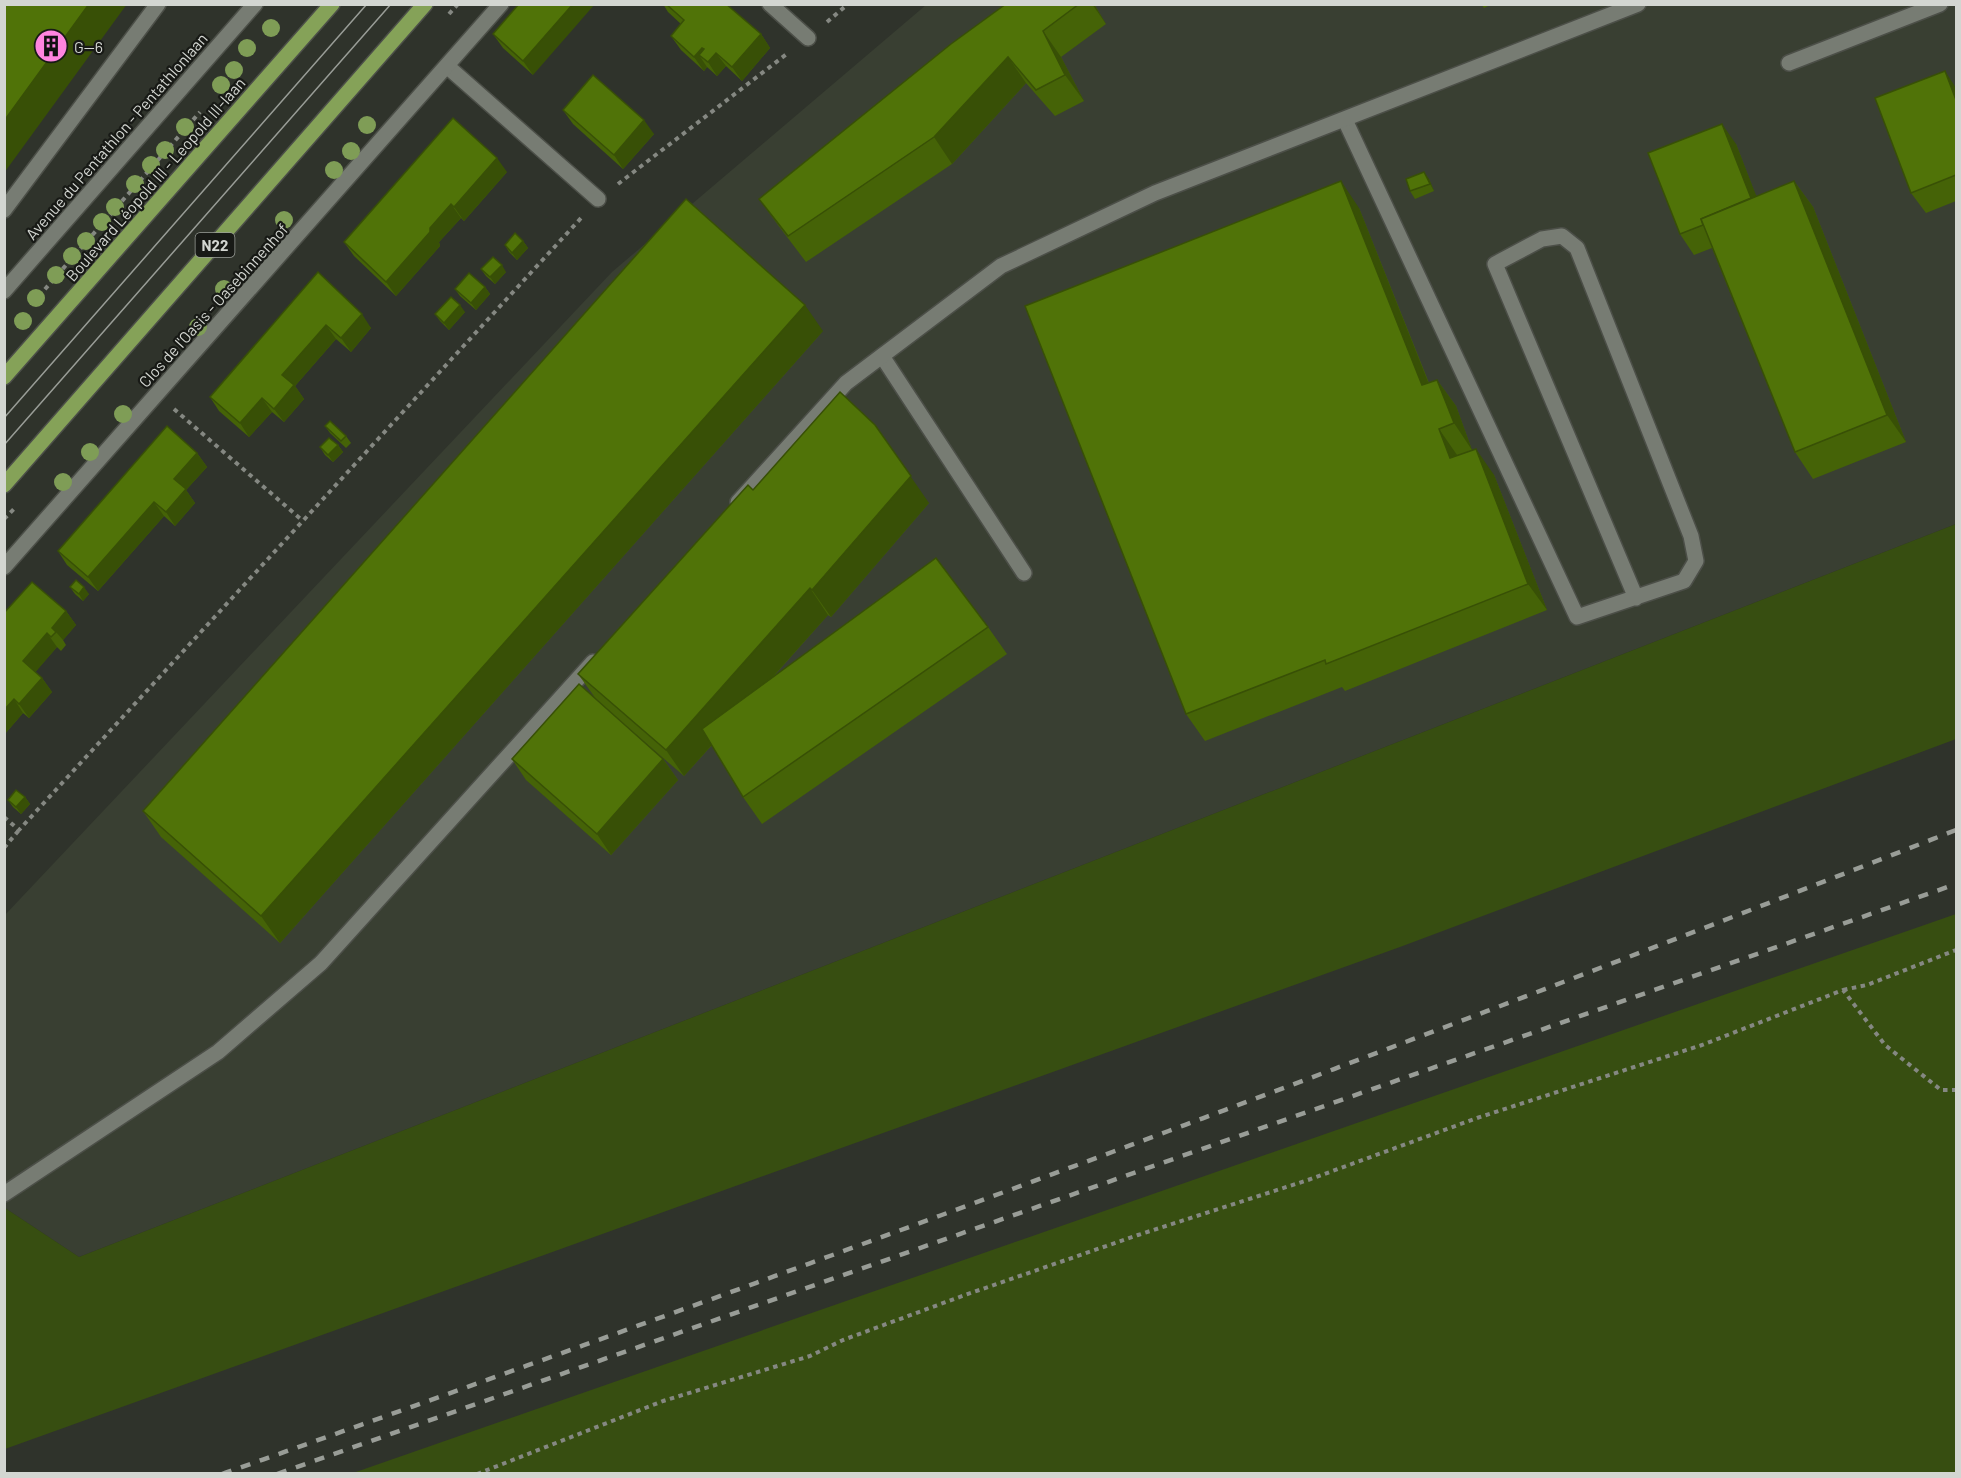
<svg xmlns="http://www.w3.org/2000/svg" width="1961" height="1478" font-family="Barlow,sans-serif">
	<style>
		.built { fill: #393f32 }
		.green { fill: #374e11 }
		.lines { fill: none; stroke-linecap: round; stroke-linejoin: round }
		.service-casing { stroke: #4c4f48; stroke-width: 18 }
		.minor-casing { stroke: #4c4f48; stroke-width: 18 }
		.primary-casing { stroke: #4c4f48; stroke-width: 18 }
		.path { stroke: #858882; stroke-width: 4; stroke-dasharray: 4.5 4.5; stroke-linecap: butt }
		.service { stroke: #777c73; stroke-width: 15 }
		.minor { stroke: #777c73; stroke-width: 15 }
		.primary { stroke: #85a258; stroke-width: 15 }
		.tram { stroke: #999d97; stroke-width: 1.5 }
		.rail { stroke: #999d97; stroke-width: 4.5; stroke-dasharray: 10 10; stroke-linecap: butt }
		.tree { fill: #7f9d56 }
		.wall { fill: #456307 }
		.shaded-wall { fill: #385006 }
		.building { fill: #507308; stroke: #385006; stroke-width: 1.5 }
		.labels { text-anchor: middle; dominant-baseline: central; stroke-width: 4.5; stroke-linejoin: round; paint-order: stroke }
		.shield { fill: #181a16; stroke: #9b9e99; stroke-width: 1.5 }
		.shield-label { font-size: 15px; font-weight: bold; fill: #d3d6d1 }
		.poi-label { font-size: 16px; fill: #d3d6d1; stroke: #181a16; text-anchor: start }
		.street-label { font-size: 16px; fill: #d3d6d1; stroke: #181a16 }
	</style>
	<rect width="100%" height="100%" fill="#2f332b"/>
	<polygon class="built" points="926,5 1956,5 1956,524 79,1257 5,1208 4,916 612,272"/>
	<g class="green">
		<polygon points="1956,524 1956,739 1400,947 5,1449 5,1208 79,1257"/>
		<polygon points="1956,914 1956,1473 353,1473"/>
	</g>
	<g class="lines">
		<defs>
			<g id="service">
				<polyline points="1789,63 1940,4"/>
				<polyline points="1345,120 1577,617 1684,581 1696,561 1691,536 1577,248 1562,236 1542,239 1495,264 1636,598"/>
				<polyline points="4,210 158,4"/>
				<polyline points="882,356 1024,573"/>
			</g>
			<g id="minor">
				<polyline points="770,4 808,38"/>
				<polyline points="448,67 598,199"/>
				<polyline points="4,291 255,4"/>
				<polyline points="738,502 846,383 1001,266 1155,193 1638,4"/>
				<polyline points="4,567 501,4"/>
				<polyline points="4,1194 218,1052 321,963 593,662"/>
			</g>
			<g id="primary">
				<polyline points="4,377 332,4"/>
				<polyline points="4,485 425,4"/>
			</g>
		</defs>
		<use href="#service" class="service-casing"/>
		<use href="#minor" class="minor-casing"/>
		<use href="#primary" class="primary-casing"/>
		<g class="path">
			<polyline points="449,14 458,4"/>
			<polyline points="827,22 848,4"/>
			<polyline points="618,184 788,53"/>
			<polyline points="39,296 200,112"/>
			<polyline points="174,409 303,521"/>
			<polyline points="4,519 14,509"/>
			<polyline points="4,817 19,830 582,217"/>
			<polyline points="4,848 19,830"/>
			<polyline points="1843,990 1867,985 1956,950"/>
			<polyline points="477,1474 663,1401 810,1356 843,1340 965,1295 1138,1235 1308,1180 1477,1118 1702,1045 1843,990 1885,1045 1941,1090 1956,1090"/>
		</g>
		<use href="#service" class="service"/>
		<use href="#minor" class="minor"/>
		<use href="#primary" class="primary"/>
		<g class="tram">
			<polyline points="4,418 367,4"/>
			<polyline points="4,445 391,4"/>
		</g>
		<g class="rail">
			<path d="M222,1474C804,1269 1382,1055 1956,830"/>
			<polyline points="277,1474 1956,884"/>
		</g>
	</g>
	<g class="tree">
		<circle cx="271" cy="28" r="9"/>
		<circle cx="247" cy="48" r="9"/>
		<circle cx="234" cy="70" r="9"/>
		<circle cx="221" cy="85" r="9"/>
		<circle cx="367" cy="125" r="9"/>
		<circle cx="185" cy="127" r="9"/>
		<circle cx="165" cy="150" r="9"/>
		<circle cx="351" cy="151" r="9"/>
		<circle cx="151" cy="165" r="9"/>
		<circle cx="334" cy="170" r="9"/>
		<circle cx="135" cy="184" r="9"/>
		<circle cx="115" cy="207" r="9"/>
		<circle cx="284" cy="220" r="9"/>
		<circle cx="102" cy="222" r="9"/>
		<circle cx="86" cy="241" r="9"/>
		<circle cx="72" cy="256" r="9"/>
		<circle cx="56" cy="275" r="9"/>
		<circle cx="224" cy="289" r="9"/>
		<circle cx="36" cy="298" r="9"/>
		<circle cx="23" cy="321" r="9"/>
		<circle cx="198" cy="327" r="9"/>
		<circle cx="123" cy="414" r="9"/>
		<circle cx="90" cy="452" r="9"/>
		<circle cx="63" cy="482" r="9"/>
	</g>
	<g class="wall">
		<polygon points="519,4 533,75 503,48 493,34"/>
		<polygon points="663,4 726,4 761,34 770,48 742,81 726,66 717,76 707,67 704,71 681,50 671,36 681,24 668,12"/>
		<polygon points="1006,4 1094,4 1106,24 1061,57 1084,101 1055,116 1026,83 952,164 806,262 778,225 759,199"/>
		<polygon points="1481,4 1492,4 1484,8"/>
		<polygon points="1956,88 1956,201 1926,213 1911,193"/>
		<polygon points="563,110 654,134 623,169 573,124"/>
		<polygon points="1736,144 1756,196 1794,181 1813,207 1906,442 1813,479 1795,452 1712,248 1694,255 1680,234"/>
		<polygon points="507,172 464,221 461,218 439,242 440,246 396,296 354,256 344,242"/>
		<polygon points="1429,179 1434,191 1415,199 1410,191"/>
		<polygon points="1359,208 1429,383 1437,380 1456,406 1472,450 1494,475 1547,610 1345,691 1342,687 1205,741 1186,714"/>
		<polygon points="523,241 528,248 517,260 509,252 505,245"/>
		<polygon points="481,269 506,272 495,284 486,276"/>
		<polygon points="318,272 371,328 351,352 336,339 295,386 304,399 284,422 272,412 249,437 219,411 210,397"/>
		<polygon points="485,287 490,294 476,310 460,296 455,289"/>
		<polygon points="465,312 449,330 440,321 435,314"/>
		<polygon points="823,331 280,943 161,837 143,811"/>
		<polygon points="325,426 346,436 351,443 346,448 330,433"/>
		<polygon points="338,445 343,452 333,462 325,455 320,447"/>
		<polygon points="197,453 207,467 186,490 195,503 175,526 164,516 98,591 67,565 58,551"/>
		<polygon points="753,490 929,503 831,617 828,615 772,678 988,627 1007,654 762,824 743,797 712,745 684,776 611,713 663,759 678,780 611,855 526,780 512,759 596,699 578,674"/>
		<polygon points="70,587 89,594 83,601 75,594"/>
		<polygon points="66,611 76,625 63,640 66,645 61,651 57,647 35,672 42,678 52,692 29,718 23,713 4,735 4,613"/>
		<polygon points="25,797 30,804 21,814 13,807 8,800"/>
	</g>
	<g class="shaded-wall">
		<polygon points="89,4 127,4 4,173 4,121"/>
		<polygon points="573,4 595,4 533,75 523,61"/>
		<polygon points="1092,4 1094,4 1106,24"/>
		<polygon points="1043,31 1061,57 1084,101 1065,75"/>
		<polygon points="761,34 770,48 742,81 732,67"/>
		<polygon points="702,48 710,60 716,53 726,66 717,76 708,62 699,55 707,67 704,71 694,57"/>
		<polygon points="1008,57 1026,83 952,164 934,137"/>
		<polygon points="1945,71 1956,88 1956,100"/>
		<polygon points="644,120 654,134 623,169 614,155"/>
		<polygon points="1722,124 1736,144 1768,226 1753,205"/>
		<polygon points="497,158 507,172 464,221 454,207"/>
		<polygon points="1424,172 1429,179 1434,191 1430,184"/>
		<polygon points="1341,181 1359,208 1440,412 1422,385"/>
		<polygon points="1794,181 1813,207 1906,442 1887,415"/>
		<polygon points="451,204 461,218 439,242 440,246 396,296 386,282 430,228"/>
		<polygon points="523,241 528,248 517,260 512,253"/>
		<polygon points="502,265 506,272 495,284 490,277"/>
		<polygon points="485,287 490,294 476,310 471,303"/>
		<polygon points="460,305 465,312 449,330 444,323"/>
		<polygon points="805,305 823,331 280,943 261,916"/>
		<polygon points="362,314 371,328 351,352 341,338"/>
		<polygon points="326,325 336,339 295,386 304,399 284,422 274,409 282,375"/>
		<polygon points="1437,380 1456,406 1472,450 1454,423"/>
		<polygon points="262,398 272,412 249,437 240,423"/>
		<polygon points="875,425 929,503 831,617 812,590"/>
		<polygon points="1439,429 1457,455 1450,458"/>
		<polygon points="338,445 343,452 333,462 328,455"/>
		<polygon points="1476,449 1494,475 1547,610 1528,584"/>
		<polygon points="197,453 207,467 186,490 195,503 175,526 166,512 174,479"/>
		<polygon points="154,502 164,516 98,591 88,577"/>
		<polygon points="84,587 89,594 83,601 79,594"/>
		<polygon points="810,588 828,615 684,776 666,750"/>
		<polygon points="66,611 76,625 63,640 56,632 52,628"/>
		<polygon points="47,633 57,647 33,675 23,661"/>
		<polygon points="42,678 52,692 29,718 19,704"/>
		<polygon points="14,699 23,713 4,735 4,710"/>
		<polygon points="663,759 678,780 611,855 597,834"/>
		<polygon points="25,797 30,804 21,814 16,807"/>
	</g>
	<g class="building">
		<polygon points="4,4 89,4 4,121"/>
		<polygon points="519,4 573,4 523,61 493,34"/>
		<polygon points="666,4 726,4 761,34 732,67 716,53 708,62 699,55 704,49 702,48 694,57 671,36 684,20"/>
		<polygon points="1006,4 1079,4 1043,31 1065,75 1036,90 1008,57 934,137 788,236 759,199 951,44"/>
		<polygon points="1945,71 1956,100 1956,175 1911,193 1875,98"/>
		<polygon points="593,75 644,120 614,155 563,110"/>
		<polygon points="453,118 497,158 454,207 451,204 430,228 430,232 386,282 344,242"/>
		<polygon points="1722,124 1751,198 1701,219 1703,225 1680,234 1648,153"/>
		<polygon points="1424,172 1430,184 1410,191 1406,179"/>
		<polygon points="1341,181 1422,385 1437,380 1454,423 1439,429 1450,458 1476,449 1528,584 1326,664 1325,660 1186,714 1025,306"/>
		<polygon points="1794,181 1887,415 1795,452 1701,219"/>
		<polygon points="686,199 805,305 261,916 143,811"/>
		<polygon points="515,233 523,241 512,253 505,245"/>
		<polygon points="493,257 502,265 490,277 481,269"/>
		<polygon points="318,272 362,314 341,338 326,325 282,375 294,385 274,409 262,398 240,423 210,397"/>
		<polygon points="469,273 485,287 471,303 455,289"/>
		<polygon points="451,297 460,305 444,323 435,314"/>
		<polygon points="840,392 875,425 911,476 812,590 810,588 666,750 578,674 748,485 753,490"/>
		<polygon points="330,421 346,436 341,441 325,426"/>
		<polygon points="167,426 197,453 174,479 186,489 166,512 154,502 88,577 58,551"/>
		<polygon points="329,438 338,445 328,455 320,447"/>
		<polygon points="936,558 988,627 743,797 702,729"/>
		<polygon points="76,580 84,587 79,594 70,587"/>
		<polygon points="32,582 66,611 52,628 56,632 51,637 47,633 23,661 42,678 19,704 14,699 4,710 4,613"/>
		<polygon points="579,684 663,759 597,834 512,759"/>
		<polygon points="16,790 25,797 16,807 8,800"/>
	</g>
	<defs>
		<symbol id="building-disc" viewBox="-11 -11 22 22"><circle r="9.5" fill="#ff85df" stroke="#181a16"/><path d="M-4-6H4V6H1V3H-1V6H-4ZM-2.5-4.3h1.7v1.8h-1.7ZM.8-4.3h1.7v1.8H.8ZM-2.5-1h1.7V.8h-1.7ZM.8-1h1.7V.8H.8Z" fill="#111"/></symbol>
	</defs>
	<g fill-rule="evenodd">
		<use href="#building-disc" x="32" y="27" width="38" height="38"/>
	</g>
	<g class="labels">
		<rect class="shield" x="195.5" y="233" width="39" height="24" rx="4.5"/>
		<g class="shield-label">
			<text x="215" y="245">N22</text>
		</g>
		<g class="poi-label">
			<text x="74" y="46">G--6</text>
		</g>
		<g class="street-label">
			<text transform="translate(116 136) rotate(-49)">Avenue du Pentathlon - Pentathlonlaan</text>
			<text transform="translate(155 179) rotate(-49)">Boulevard Léopold III - Leopold III-laan</text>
			<text transform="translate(213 305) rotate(-48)">Clos de l'Oasis - Oasebinnenhof</text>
		</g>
	</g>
	<rect width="1961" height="1478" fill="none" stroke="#d3d6d1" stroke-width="12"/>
</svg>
